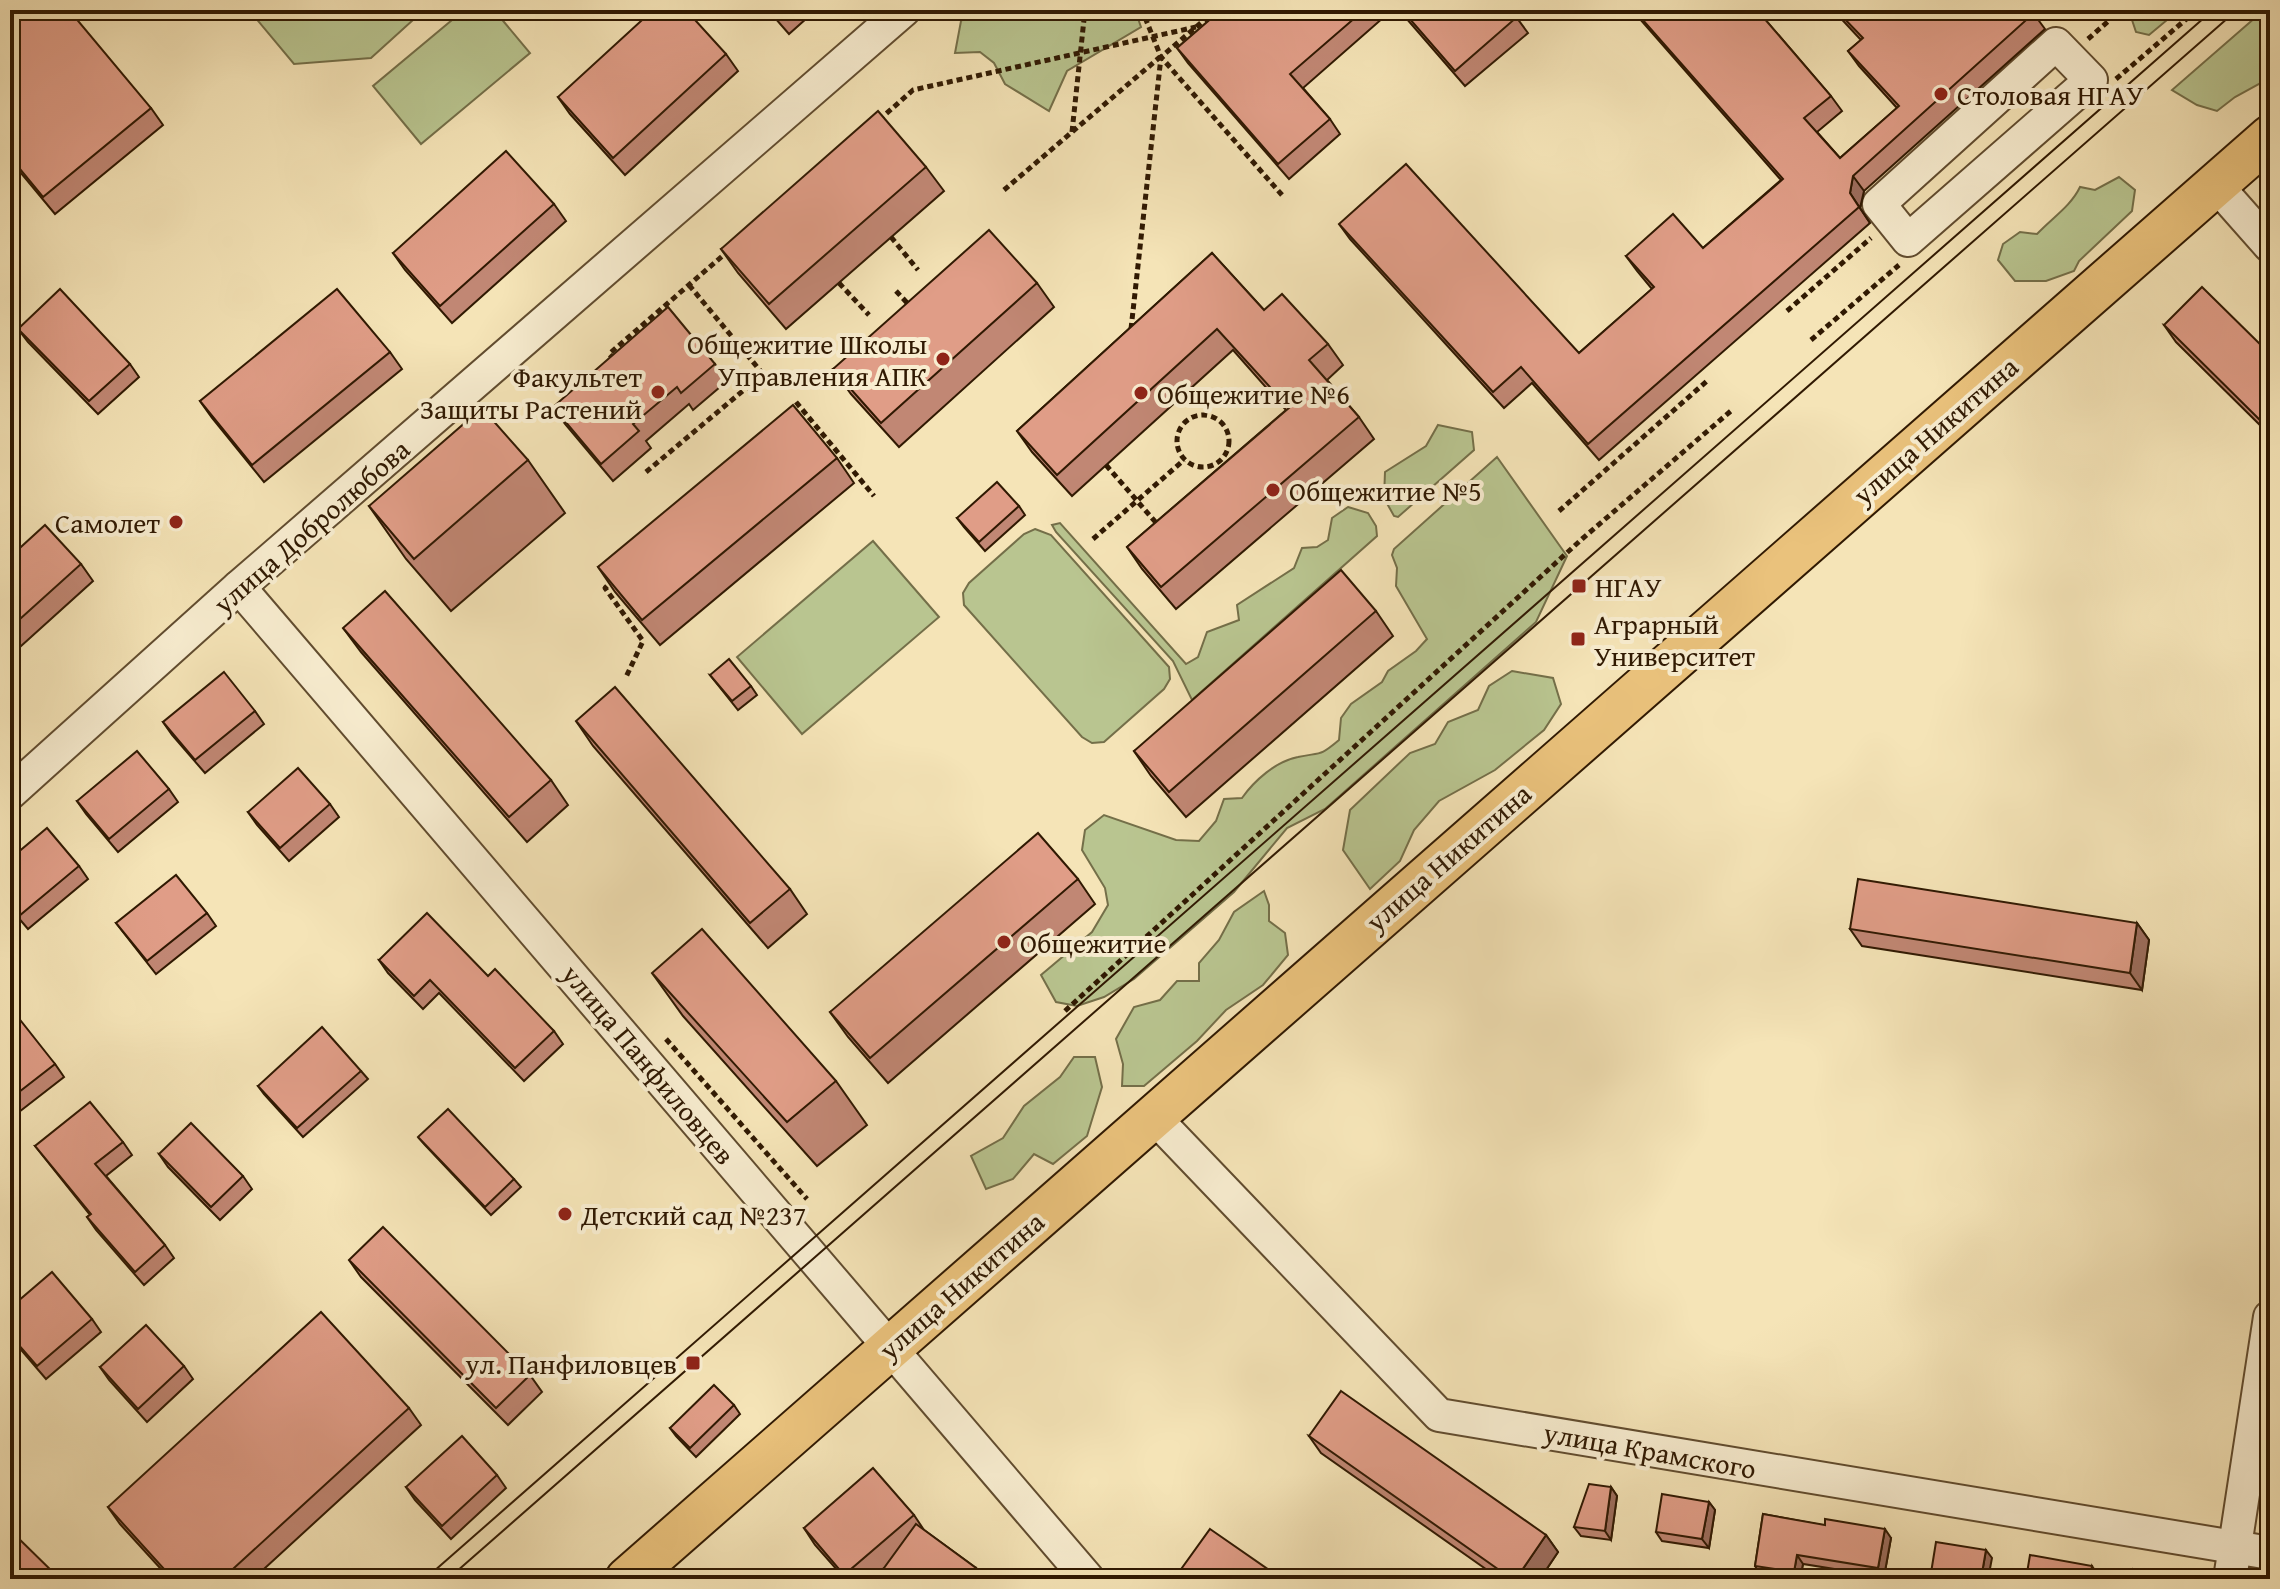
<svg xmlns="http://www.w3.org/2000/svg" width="2280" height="1589" font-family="'Gentium Book Plus',serif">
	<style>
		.green { fill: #b9c590; stroke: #746f49; stroke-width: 2 }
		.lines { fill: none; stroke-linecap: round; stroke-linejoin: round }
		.minor-casing { stroke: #614c2f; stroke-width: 36 }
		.major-casing { stroke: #301902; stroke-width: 46 }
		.path { stroke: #301902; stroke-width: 5; stroke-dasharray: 6 4; stroke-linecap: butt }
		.minor { stroke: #f8edd0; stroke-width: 32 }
		.major { stroke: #eac27c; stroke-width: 42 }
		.tram { stroke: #301902; stroke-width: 2 }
		.wall { fill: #c18774; stroke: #301902; stroke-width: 2 }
		.shaded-wall { fill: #9d6e5e; stroke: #301902; stroke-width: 2 }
		.building { fill: #e09d87; stroke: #301902; stroke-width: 2 }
		.poi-dot { fill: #8f2418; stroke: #f8edd0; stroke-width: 3 }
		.labels { text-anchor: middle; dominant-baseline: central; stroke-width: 8; stroke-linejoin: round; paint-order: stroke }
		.poi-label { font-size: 28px; fill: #301902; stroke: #f8edd0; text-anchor: start }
		.street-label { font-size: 28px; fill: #301902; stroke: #f8edd0 }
	</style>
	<rect width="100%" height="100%" fill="#f5e4b7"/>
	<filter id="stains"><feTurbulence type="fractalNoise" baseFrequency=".0025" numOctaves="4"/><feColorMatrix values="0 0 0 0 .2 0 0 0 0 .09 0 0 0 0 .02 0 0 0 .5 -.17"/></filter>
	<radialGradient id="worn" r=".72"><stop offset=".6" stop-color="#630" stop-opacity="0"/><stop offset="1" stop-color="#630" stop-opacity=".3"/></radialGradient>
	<g class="green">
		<polygon points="249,10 424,10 371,58 294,64"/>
		<polygon points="464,10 494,10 530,53 421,144 373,86"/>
		<polygon points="974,10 1135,10 1141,27 1067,71 1049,111 1005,84 994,63 980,52 955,53 961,21"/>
		<polygon points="2132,10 2179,10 2149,35 2136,32 2131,17"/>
		<polygon points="2264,10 2270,10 2270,78 2235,97 2217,111 2197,105 2172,90"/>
		<path d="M2119,177L2135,190L2132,211L2079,261L2074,271L2046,281H2015L1998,260L2003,244L2020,232L2037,234C2052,218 2071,206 2080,187L2095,190Z"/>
		<polygon points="1438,425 1472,432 1474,450 1398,517 1394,516 1384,498 1385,472 1426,446"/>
		<path d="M1497,457L1567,556L1536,622L1325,809L1287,828L1234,892L1134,979L1104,997L1077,1006L1056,1002L1041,975L1092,932L1108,905L1105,888L1082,850L1085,830L1104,815L1176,840L1199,841L1216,821L1224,799L1242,798C1254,781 1276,761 1298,757C1321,752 1319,757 1339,740L1341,718L1351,704L1382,682L1388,671L1416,651L1427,639L1396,586L1397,568L1392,555L1394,549Z"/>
		<polygon points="1348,507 1368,513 1376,526 1377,536 1192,700 1173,661 1056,532 1052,525 1060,523 1186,664 1198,657 1207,632 1239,620 1237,605 1294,568 1302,548 1317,547 1328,540 1332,518"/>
		<polygon points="1035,529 1051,535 1169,667 1170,679 1164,689 1104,742 1092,743 1082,737 964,605 963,593 969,583 1024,534"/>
		<polygon points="873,541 939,617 802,734 737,657"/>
		<polygon points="1512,671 1553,678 1561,704 1544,730 1495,770 1439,801 1414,830 1400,861 1370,889 1343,850 1350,810 1410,753 1435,744 1448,722 1478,710 1489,686"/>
		<polygon points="1264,891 1269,905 1269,921 1285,933 1288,955 1263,985 1226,1010 1197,1041 1144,1086 1122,1086 1123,1064 1116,1039 1134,1007 1160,1000 1177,981 1199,981 1199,963 1219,940 1234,912"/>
		<polygon points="1074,1057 1095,1057 1102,1087 1087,1136 1053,1164 1034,1154 1013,1179 986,1189 971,1156 1003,1138 1024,1106 1060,1077"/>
	</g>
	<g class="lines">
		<defs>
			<g id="minor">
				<polygon points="2056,44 2091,80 1908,240 1879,204"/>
				<polyline points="2216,185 2270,246"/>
				<polyline points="239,587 1088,1579"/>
				<polyline points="10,793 239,587 904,10"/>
				<polyline points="1153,1116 1439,1415 2270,1553"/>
				<polyline points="2230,1579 2270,1317"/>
			</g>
			<polyline id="major" points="627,1579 2270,137"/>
		</defs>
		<use href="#minor" class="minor-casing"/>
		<use href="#major" class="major-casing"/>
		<g class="path">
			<polyline points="1216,10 1161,57 1282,195"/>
			<polyline points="2088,39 2121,10"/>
			<polyline points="2116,79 2197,10"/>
			<polyline points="879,120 913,90 1196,27"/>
			<polyline points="1072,132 1085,10"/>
			<polyline points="1004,190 1160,57"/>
			<polyline points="891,237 918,270"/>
			<polyline points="839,283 869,315"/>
			<polyline points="689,285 763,374 782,378 802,377"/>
			<polyline points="896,291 911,307"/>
			<polyline points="1787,311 1871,238"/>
			<polyline points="1131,329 1161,57 1142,10"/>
			<polyline points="1811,340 1899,265"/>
			<polyline points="614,359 609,354 727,252"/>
			<polyline points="796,402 874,496"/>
			<circle cx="1203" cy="441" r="26"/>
			<polyline points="1106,465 1158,525"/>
			<polyline points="646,472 763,374"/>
			<polyline points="1559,511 1707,381"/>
			<polyline points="1093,539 1184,460"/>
			<polyline points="614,579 605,588 643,641 626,677"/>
			<polyline points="1065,1011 1582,539 1732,410"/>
			<polyline points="666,1039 807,1199"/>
		</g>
		<use href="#minor" class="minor"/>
		<use href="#major" class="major"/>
		<g class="tram">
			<polyline points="425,1579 2213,10"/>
			<polyline points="448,1579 2237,10"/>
		</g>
	</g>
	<g class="wall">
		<polygon points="768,10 816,10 789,34"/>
		<polygon points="1221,10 1392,10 1303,88 1330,119 1340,134 1289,179 1188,63 1177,48"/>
		<polygon points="1399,10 1511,10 1528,33 1465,86"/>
		<polygon points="1632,10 1757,10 1831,96 1842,111 1817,132 1840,158 1897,108 1859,66 1848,51 1861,40 1833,10 2031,10 2045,29 1864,191 1860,208 1870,223 1599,460 1532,383 1504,408 1350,239 1339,224 1579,353 1652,289 1637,271 1626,256 1703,248 1781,180"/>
		<polygon points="10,24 151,108 163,125 55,214 10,160"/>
		<polygon points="726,54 738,71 625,175 570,114 558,97"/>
		<polygon points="926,167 944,191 786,329 738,273 721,249"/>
		<polygon points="554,204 566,221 452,323 405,270 393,253"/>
		<polygon points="1212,253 1264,310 1328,344 1343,365 1327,380 1359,417 1374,439 1176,609 1142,569 1127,547 1286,410 1233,350 1072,496 1032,452 1017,431"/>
		<polygon points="1037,283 1054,307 899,447 851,394 833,369"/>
		<polygon points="2164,325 2270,354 2270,435 2176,342"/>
		<polygon points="18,329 130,364 139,377 98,414 28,342"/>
		<polygon points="390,352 402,369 264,482 212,418 200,401"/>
		<polygon points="715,364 727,381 693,410 689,404 646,441 651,448 613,481 565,424 553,407"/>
		<polygon points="837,458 854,483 660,645 615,592 598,567"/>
		<polygon points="528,460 565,513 451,611 406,559 369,506"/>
		<polygon points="1019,506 1025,515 985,551 964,527 957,518"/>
		<polygon points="10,557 81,564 93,581 10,656"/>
		<polygon points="1376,611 1393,636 1186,817 1151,776 1134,751"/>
		<polygon points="343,628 551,780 568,805 527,842 361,652"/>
		<polygon points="710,675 751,686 757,695 738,710"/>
		<polygon points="255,711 264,724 205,773 172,735 163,722"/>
		<polygon points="576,721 790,889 807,914 768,948 593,746"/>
		<polygon points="169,789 178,802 118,852 86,814 77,801"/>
		<polygon points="330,804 339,817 289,861 257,825 248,812"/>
		<polygon points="10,859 79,866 88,879 28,929 10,908"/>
		<polygon points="1078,879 1095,904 888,1083 848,1037 830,1012"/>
		<polygon points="207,913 216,926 156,974 116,923"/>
		<polygon points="2137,923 2149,940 2142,990 1862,946 1850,929"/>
		<polygon points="379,960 488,976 554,1031 563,1044 524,1081 439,993 423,1009 388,973"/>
		<polygon points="652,973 836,1081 867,1125 817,1166 683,1016"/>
		<polygon points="10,1021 55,1064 64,1077 10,1119"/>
		<polygon points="361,1071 368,1079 303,1137 264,1094 258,1086"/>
		<polygon points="418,1137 514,1179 521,1187 491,1215 425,1145"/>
		<polygon points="123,1142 132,1155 106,1176 165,1245 174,1258 144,1285 96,1230 87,1217 90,1215 35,1146"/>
		<polygon points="159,1154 243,1176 252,1189 220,1220 168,1167"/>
		<polygon points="349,1260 530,1375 542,1392 508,1425 361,1277"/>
		<polygon points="10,1308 92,1319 101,1332 46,1379 10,1337"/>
		<polygon points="184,1366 193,1379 147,1422 109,1380 100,1367"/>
		<polygon points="734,1405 740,1414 696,1457 676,1436 670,1428"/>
		<polygon points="409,1408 421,1425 253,1579 170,1579 120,1524 108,1507"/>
		<polygon points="1309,1436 1546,1535 1558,1552 1540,1579 1500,1579 1321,1453"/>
		<polygon points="497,1475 506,1488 451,1539 415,1500 406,1487"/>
		<polygon points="1611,1487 1617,1496 1611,1540 1581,1536 1574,1527"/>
		<polygon points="1709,1502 1715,1510 1709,1548 1662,1541 1656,1532"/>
		<polygon points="1763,1514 1891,1538 1884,1577 1803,1564 1800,1579 1788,1579 1761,1575 1755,1566"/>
		<polygon points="914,1515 924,1530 976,1568 984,1579 876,1579 884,1568 871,1579 845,1579 815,1545 804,1528"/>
	</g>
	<g class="shaded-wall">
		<polygon points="1853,176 1864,191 1860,208 1870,223 1850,193"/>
		<polygon points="2137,923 2149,940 2142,990 2130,973"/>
		<polygon points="1611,1487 1617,1496 1611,1540 1605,1531"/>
		<polygon points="1709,1502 1715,1510 1709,1548 1702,1539"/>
		<polygon points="1885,1529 1891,1538 1884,1577 1878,1568"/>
		<polygon points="1546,1535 1558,1552 1540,1579 1516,1579"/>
		<polygon points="1986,1550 1992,1558 1988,1579 1981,1579"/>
		<polygon points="1797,1555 1803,1564 1800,1579 1799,1579 1794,1572"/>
		<polygon points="2092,1566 2098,1575 2097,1579 2090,1579"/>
		<polygon points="976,1568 984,1579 967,1579"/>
	</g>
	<g class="building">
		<polygon points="27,10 69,10 151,108 43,197 10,157 10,24"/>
		<polygon points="653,10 686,10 726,54 613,158 558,97"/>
		<polygon points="771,10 785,10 778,17"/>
		<polygon points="1221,10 1364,10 1290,74 1330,119 1278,164 1177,48"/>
		<polygon points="1402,10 1511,10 1517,17 1455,71"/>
		<polygon points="1634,10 1757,10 1831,96 1804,118 1840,158 1899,106 1848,51 1863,38 1836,10 2031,10 2034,13 1853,176 1850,193 1859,207 1588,444 1521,367 1493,392 1339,224 1406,164 1579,353 1654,287 1626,256 1673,214 1703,248 1783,179"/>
		<polygon points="878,111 926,167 769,304 721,249"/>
		<polygon points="506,151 554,204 440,306 393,253"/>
		<polygon points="989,230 1037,283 881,423 833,369"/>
		<polygon points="1212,253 1264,310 1282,294 1328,344 1309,360 1359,417 1161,587 1127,547 1289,408 1217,329 1057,475 1017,431"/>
		<polygon points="2202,287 2270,354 2270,430 2164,325"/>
		<polygon points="60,289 130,364 89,401 18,329"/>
		<polygon points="337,289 390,352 252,465 200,401"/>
		<polygon points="668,307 715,364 681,393 677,387 633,424 639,431 601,464 553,407"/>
		<polygon points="793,405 837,458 642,620 598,567"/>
		<polygon points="482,408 528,460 414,559 369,506"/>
		<polygon points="997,482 1019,506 979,542 957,518"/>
		<polygon points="45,525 81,564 10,628 10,557"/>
		<polygon points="1341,570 1376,611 1169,792 1134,751"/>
		<polygon points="385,591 551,780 509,817 343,628"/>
		<polygon points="729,659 751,686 732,701 710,675"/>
		<polygon points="224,672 255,711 195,760 163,722"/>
		<polygon points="615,687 790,889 750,923 576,721"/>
		<polygon points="137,751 169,789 109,839 77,801"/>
		<polygon points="298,768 330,804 280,848 248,812"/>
		<polygon points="47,828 79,866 19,916 10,906 10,859"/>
		<polygon points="1038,833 1078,879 870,1058 830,1012"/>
		<polygon points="176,875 207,913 147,961 116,923"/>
		<polygon points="1858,879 2137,923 2130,973 1850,929"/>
		<polygon points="427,913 488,976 495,969 554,1031 515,1068 430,980 414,996 379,960"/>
		<polygon points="702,929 836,1081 787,1122 652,973"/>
		<polygon points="17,1016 55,1064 10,1099 10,1021"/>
		<polygon points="322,1027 361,1071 297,1128 258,1086"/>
		<polygon points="90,1102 123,1142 95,1164 165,1245 135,1272 87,1217 91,1214 35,1146"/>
		<polygon points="448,1109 514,1179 485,1207 418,1137"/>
		<polygon points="191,1123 243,1176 211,1207 159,1154"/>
		<polygon points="383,1227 530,1375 496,1408 349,1260"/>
		<polygon points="52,1272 92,1319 37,1366 10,1335 10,1308"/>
		<polygon points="321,1312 409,1408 222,1579 173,1579 108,1507"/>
		<polygon points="146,1325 184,1366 138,1409 100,1367"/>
		<polygon points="714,1385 734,1405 690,1448 670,1428"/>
		<polygon points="1341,1391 1546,1535 1516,1579 1512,1579 1309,1436"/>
		<polygon points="462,1436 497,1475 442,1526 406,1487"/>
		<polygon points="873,1468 914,1515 844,1575 804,1528"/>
		<polygon points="1589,1484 1611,1487 1605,1531 1574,1527"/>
		<polygon points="1662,1494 1709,1502 1702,1539 1656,1532"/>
		<polygon points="1763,1514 1825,1525 1825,1519 1885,1529 1878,1568 1797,1555 1794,1572 1755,1566"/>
		<polygon points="916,1524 976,1568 967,1579 876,1579"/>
		<polygon points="1210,1529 1282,1579 1174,1579"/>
		<polygon points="10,1530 60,1579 10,1579"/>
		<polygon points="1936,1542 1986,1550 1981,1579 1930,1579"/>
		<polygon points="2030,1555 2092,1566 2090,1579 2026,1579"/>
		<polygon points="2133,1569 2169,1575 2169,1579 2131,1579"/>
	</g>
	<g class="poi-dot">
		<circle cx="1941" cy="94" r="8"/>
		<circle cx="943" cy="359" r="8"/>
		<circle cx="658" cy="392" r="8"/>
		<circle cx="1141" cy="393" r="8"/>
		<circle cx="1273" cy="490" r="8"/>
		<circle cx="176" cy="522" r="8"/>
		<rect x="1571" y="578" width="16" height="16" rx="4"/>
		<rect x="1570" y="631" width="16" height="16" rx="4"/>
		<circle cx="1004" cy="942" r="8"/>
		<circle cx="565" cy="1214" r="8"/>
		<rect x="685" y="1355" width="16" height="16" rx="4"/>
	</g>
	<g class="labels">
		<g class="poi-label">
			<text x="1957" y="94">Столовая НГАУ</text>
			<text x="927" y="343" text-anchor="end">Общежитие Школы<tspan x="927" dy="32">Управления АПК</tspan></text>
			<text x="642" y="376" text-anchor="end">Факультет<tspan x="642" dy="32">Защиты Растений</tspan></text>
			<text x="1157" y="393">Общежитие №6</text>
			<text x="1289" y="490">Общежитие №5</text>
			<text x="160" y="522" text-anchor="end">Самолет</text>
			<text x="1595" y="586">НГАУ</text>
			<text x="1594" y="623">Аграрный<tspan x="1594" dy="32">Университет</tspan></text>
			<text x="1020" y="942">Общежитие</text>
			<text x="581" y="1214">Детский сад №237</text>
			<text x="677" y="1363" text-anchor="end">ул. Панфиловцев</text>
		</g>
		<g class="street-label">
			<text transform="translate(1935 430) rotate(-41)">улица Никитина</text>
			<text transform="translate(311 526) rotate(-41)">улица Добролюбова</text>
			<text transform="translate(1448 857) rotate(-41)">улица Никитина</text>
			<text transform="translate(649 1064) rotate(50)">улица Панфиловцев</text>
			<text transform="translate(961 1285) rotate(-41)">улица Никитина</text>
			<text transform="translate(1650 1450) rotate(10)">улица Крамского</text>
		</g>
	</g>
	<rect width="2280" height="1589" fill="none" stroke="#f5e4b7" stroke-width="40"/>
	<rect x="12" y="12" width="2256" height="1565" fill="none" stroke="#301902" stroke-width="4"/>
	<rect x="20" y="20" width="2240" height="1549" fill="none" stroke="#301902" stroke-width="2"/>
	<rect width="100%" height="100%" filter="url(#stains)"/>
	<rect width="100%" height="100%" fill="url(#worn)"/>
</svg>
